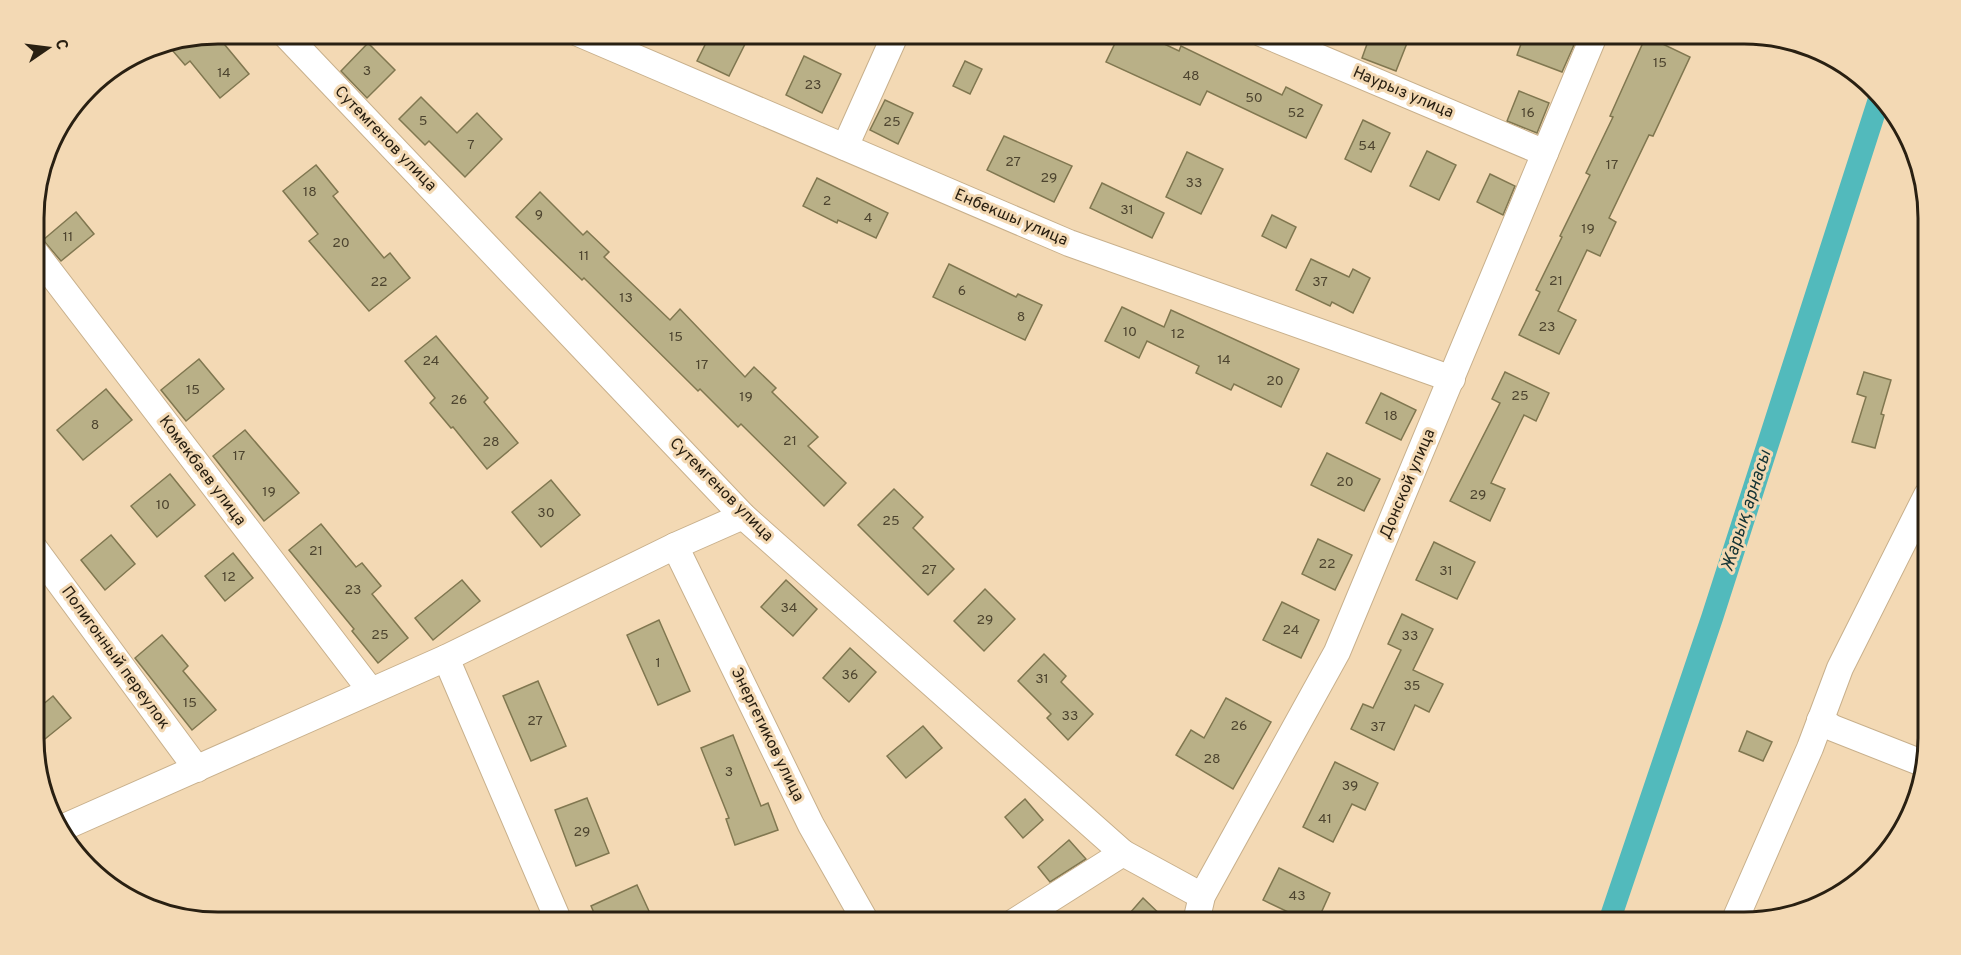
<svg xmlns="http://www.w3.org/2000/svg" width="1961" height="955" font-family="Overpass,sans-serif">
	<style>
		.lines { fill: none; stroke-linecap: round; stroke-linejoin: round }
		.canal { stroke: #52babc; stroke-width: 22 }
		.building { fill: #b9b087; stroke: #807750; stroke-width: 1.5 }
		.street-casing { stroke: #c8b08c; stroke-width: 28 }
		.street { stroke: #fff; stroke-width: 26 }
		.labels { text-anchor: middle; dominant-baseline: central; stroke-width: 6; stroke-linejoin: round; paint-order: stroke }
		.number-label { font-size: 14px; fill: #4d442f }
		.street-label { font-size: 16px; fill: #292012; stroke: #f3d9b4 }
		.water-label { font-size: 18px; font-style: italic; fill: #133334; stroke: #f3d9b4 }
		.rim { fill: none; stroke: #292012; stroke-width: 3 }
	</style>
	<rect width="100%" height="100%" fill="#f3d9b4"/>
	<g class="lines">
		<polyline class="canal" points="1609,922 1712,618 1879,99"/>
	</g>
	<g class="building">
		<polygon points="215,33 249,74 220,98 190,61 185,65 166,43"/>
		<polygon points="711,33 721,33 745,44 729,76 697,61"/>
		<polygon points="1120,33 1141,33 1179,51 1181,46 1282,95 1286,87 1322,105 1306,138 1207,91 1200,105 1106,62"/>
		<polygon points="1371,33 1411,33 1396,71 1362,58"/>
		<polygon points="1525,33 1544,33 1574,45 1562,72 1517,55"/>
		<polygon points="1646,36 1690,57 1653,136 1649,135 1609,218 1616,222 1600,256 1587,250 1558,311 1576,320 1559,354 1519,335 1540,292 1536,290 1562,237 1560,236 1590,175 1586,173 1613,117 1610,116"/>
		<polygon points="368,43 395,70 367,98 341,71"/>
		<polygon points="804,56 841,74 822,113 786,95"/>
		<polygon points="965,61 982,69 970,94 953,86"/>
		<polygon points="1519,91 1549,103 1537,133 1507,121"/>
		<polygon points="421,97 457,133 477,113 502,139 465,177 429,141 425,145 399,119"/>
		<polygon points="885,100 913,113 898,144 870,130"/>
		<polygon points="1363,120 1390,133 1371,172 1345,159"/>
		<polygon points="1004,136 1072,166 1054,202 987,170"/>
		<polygon points="1427,151 1456,165 1439,200 1410,186"/>
		<polygon points="1187,152 1223,169 1201,214 1166,197"/>
		<polygon points="316,165 338,192 333,196 384,258 390,253 410,278 369,311 309,241 318,234 283,191"/>
		<polygon points="1490,174 1515,186 1503,215 1477,202"/>
		<polygon points="817,178 888,213 876,238 838,220 837,223 803,206"/>
		<polygon points="1102,183 1164,213 1152,238 1090,208"/>
		<polygon points="540,192 583,235 587,231 609,252 604,257 670,320 680,309 745,377 754,367 776,388 772,392 818,437 808,446 846,483 824,506 741,424 738,427 700,389 698,391 584,278 582,280 516,217"/>
		<polygon points="76,212 94,234 61,261 43,240"/>
		<polygon points="1272,215 1296,227 1286,248 1262,236"/>
		<polygon points="1311,259 1349,277 1353,269 1370,278 1353,313 1332,302 1330,306 1296,290"/>
		<polygon points="949,264 1016,297 1018,294 1042,305 1025,340 933,297"/>
		<polygon points="1122,307 1164,327 1171,310 1299,369 1281,407 1234,384 1231,390 1196,373 1199,366 1147,341 1139,358 1105,341"/>
		<polygon points="436,336 488,398 484,402 518,443 487,469 453,427 451,428 430,403 435,398 405,361"/>
		<polygon points="199,359 224,389 186,421 161,390"/>
		<polygon points="1505,372 1549,393 1536,421 1524,415 1491,483 1505,489 1490,521 1450,501 1500,403 1492,399"/>
		<polygon points="1864,372 1891,380 1881,414 1884,415 1875,448 1852,442 1866,397 1857,394"/>
		<polygon points="106,389 132,420 83,460 57,430"/>
		<polygon points="1381,393 1416,410 1401,440 1366,423"/>
		<polygon points="245,430 299,493 264,521 213,456"/>
		<polygon points="1327,453 1380,479 1364,511 1311,485"/>
		<polygon points="170,474 195,505 157,537 131,506"/>
		<polygon points="551,480 580,515 541,547 512,512"/>
		<polygon points="894,489 923,517 913,528 954,569 928,595 858,525"/>
		<polygon points="321,524 356,567 362,563 381,586 372,594 408,638 378,663 352,631 354,629 289,550"/>
		<polygon points="111,535 135,564 105,590 81,560"/>
		<polygon points="1318,539 1352,555 1335,590 1302,574"/>
		<polygon points="1434,542 1475,562 1457,599 1416,580"/>
		<polygon points="233,553 253,578 225,601 205,576"/>
		<polygon points="462,580 480,601 433,640 415,618"/>
		<polygon points="786,580 817,609 793,636 761,607"/>
		<polygon points="985,589 1015,619 984,651 954,621"/>
		<polygon points="1282,602 1319,620 1301,658 1263,640"/>
		<polygon points="1402,614 1433,629 1413,670 1443,684 1429,712 1415,705 1394,750 1351,729 1363,704 1373,708 1401,650 1388,644"/>
		<polygon points="659,620 690,691 658,705 627,635"/>
		<polygon points="162,635 188,666 183,671 216,710 192,730 135,658"/>
		<polygon points="850,648 876,672 849,702 823,678"/>
		<polygon points="1044,654 1066,676 1061,682 1093,714 1068,740 1047,718 1051,714 1018,681"/>
		<polygon points="538,681 566,746 531,761 503,696"/>
		<polygon points="53,696 71,718 35,747 35,711"/>
		<polygon points="1226,698 1271,722 1233,789 1176,755 1191,730 1204,738"/>
		<polygon points="923,726 942,748 906,778 887,756"/>
		<polygon points="1747,731 1772,742 1763,761 1739,751"/>
		<polygon points="733,735 761,806 768,803 778,830 735,845 726,819 729,818 701,748"/>
		<polygon points="1335,762 1378,783 1365,810 1352,804 1333,842 1303,827"/>
		<polygon points="587,798 609,853 576,866 555,810"/>
		<polygon points="1025,799 1043,820 1023,838 1005,817"/>
		<polygon points="1069,840 1086,859 1050,882 1038,867"/>
		<polygon points="1279,868 1330,893 1317,922 1309,922 1263,900"/>
		<polygon points="637,885 654,922 598,922 591,906"/>
		<polygon points="1143,898 1168,922 1122,922"/>
	</g>
	<g class="lines">
		<defs>
			<g id="street">
				<polyline points="284,33 743,516 1123,853 1202,896"/>
				<polyline points="578,33 1069,243 1452,379"/>
				<polyline points="1261,33 1545,153"/>
				<polyline points="845,147 896,33"/>
				<polyline points="34,251 371,691"/>
				<polyline points="675,546 811,825 866,922"/>
				<polyline points="34,548 197,769"/>
				<polyline points="446,658 559,922"/>
				<polyline points="1820,720 1833,728 1922,763"/>
				<polyline points="62,828 446,658 675,546 743,516"/>
				<polyline points="1014,922 1123,853"/>
				<polyline points="1196,922 1202,896 1337,652 1595,33"/>
				<polyline points="1734,922 1810,748 1840,668 1927,495"/>
			</g>
		</defs>
		<use href="#street" class="street-casing"/>
		<use href="#street" class="street"/>
	</g>
	<g class="labels">
		<g class="number-label">
			<text x="1660" y="63">15</text>
			<text x="367" y="71">3</text>
			<text x="224" y="73">14</text>
			<text x="1191" y="76">48</text>
			<text x="813" y="85">23</text>
			<text x="1254" y="98">50</text>
			<text x="1296" y="113">52</text>
			<text x="1528" y="113">16</text>
			<text x="423" y="121">5</text>
			<text x="892" y="122">25</text>
			<text x="471" y="145">7</text>
			<text x="1367" y="146">54</text>
			<text x="1013" y="162">27</text>
			<text x="1612" y="165">17</text>
			<text x="1049" y="178">29</text>
			<text x="1194" y="183">33</text>
			<text x="310" y="192">18</text>
			<text x="827" y="201">2</text>
			<text x="1127" y="210">31</text>
			<text x="539" y="215">9</text>
			<text x="868" y="218">4</text>
			<text x="1588" y="229">19</text>
			<text x="68" y="237">11</text>
			<text x="341" y="243">20</text>
			<text x="584" y="256">11</text>
			<text x="1556" y="281">21</text>
			<text x="379" y="282">22</text>
			<text x="1320" y="282">37</text>
			<text x="962" y="291">6</text>
			<text x="626" y="298">13</text>
			<text x="1021" y="317">8</text>
			<text x="1547" y="327">23</text>
			<text x="1130" y="332">10</text>
			<text x="1178" y="334">12</text>
			<text x="676" y="337">15</text>
			<text x="1224" y="360">14</text>
			<text x="431" y="361">24</text>
			<text x="702" y="365">17</text>
			<text x="1275" y="381">20</text>
			<text x="193" y="390">15</text>
			<text x="1520" y="396">25</text>
			<text x="746" y="397">19</text>
			<text x="459" y="400">26</text>
			<text x="1391" y="416">18</text>
			<text x="95" y="425">8</text>
			<text x="790" y="441">21</text>
			<text x="491" y="442">28</text>
			<text x="239" y="456">17</text>
			<text x="1345" y="482">20</text>
			<text x="269" y="492">19</text>
			<text x="1478" y="495">29</text>
			<text x="163" y="505">10</text>
			<text x="546" y="513">30</text>
			<text x="891" y="521">25</text>
			<text x="316" y="551">21</text>
			<text x="1327" y="564">22</text>
			<text x="929" y="570">27</text>
			<text x="1446" y="571">31</text>
			<text x="229" y="577">12</text>
			<text x="353" y="590">23</text>
			<text x="789" y="608">34</text>
			<text x="985" y="620">29</text>
			<text x="1291" y="630">24</text>
			<text x="380" y="635">25</text>
			<text x="1410" y="636">33</text>
			<text x="658" y="663">1</text>
			<text x="850" y="675">36</text>
			<text x="1042" y="679">31</text>
			<text x="1412" y="686">35</text>
			<text x="190" y="703">15</text>
			<text x="1070" y="716">33</text>
			<text x="535" y="721">27</text>
			<text x="1239" y="726">26</text>
			<text x="1378" y="727">37</text>
			<text x="1212" y="759">28</text>
			<text x="729" y="772">3</text>
			<text x="1350" y="786">39</text>
			<text x="1325" y="819">41</text>
			<text x="582" y="832">29</text>
			<text x="1297" y="896">43</text>
		</g>
		<g class="street-label">
			<text transform="translate(1403 93) rotate(23)">Наурыз улица</text>
			<text transform="translate(385 139) rotate(46)">Сутемгенов улица</text>
			<text transform="translate(1011 218) rotate(23)">Енбекшы улица</text>
			<text transform="translate(202 471) rotate(53)">Комекбаев улица</text>
			<text transform="translate(1408 484) rotate(-67)">Донской улица</text>
			<text transform="translate(721 490) rotate(45)">Сутемгенов улица</text>
			<text transform="translate(115 658) rotate(54)">Полигонный переулок</text>
			<text transform="translate(767 735) rotate(64)">Энергетиков улица</text>
		</g>
		<g class="water-label">
			<text transform="translate(1747 511) rotate(-72)">Жарық арнасы</text>
		</g>
	</g>
	<path d="M0 0H1961V955H0ZM218 44H1744A174 174 0 0 1 1918 218V738A174 174 0 0 1 1744 912H218A174 174 0 0 1 44 738V218A174 174 0 0 1 218 44Z" fill="#f3d9b4" fill-rule="evenodd"/>
	<path class="rim" d="M218 44H1744A174 174 0 0 1 1918 218V738A174 174 0 0 1 1744 912H218A174 174 0 0 1 44 738V218A174 174 0 0 1 218 44Z"/>
	<g transform="translate(48 48) rotate(76)" stroke="#f3d9b4" stroke-width="4.5" paint-order="stroke">
	<path d="M0-4.5L10 22L0 15L-10 22Z" fill="#292012"/>
	<text y="-9" font-size="16" font-weight="bold" text-anchor="middle" fill="#292012">С</text>
	</g>
</svg>
